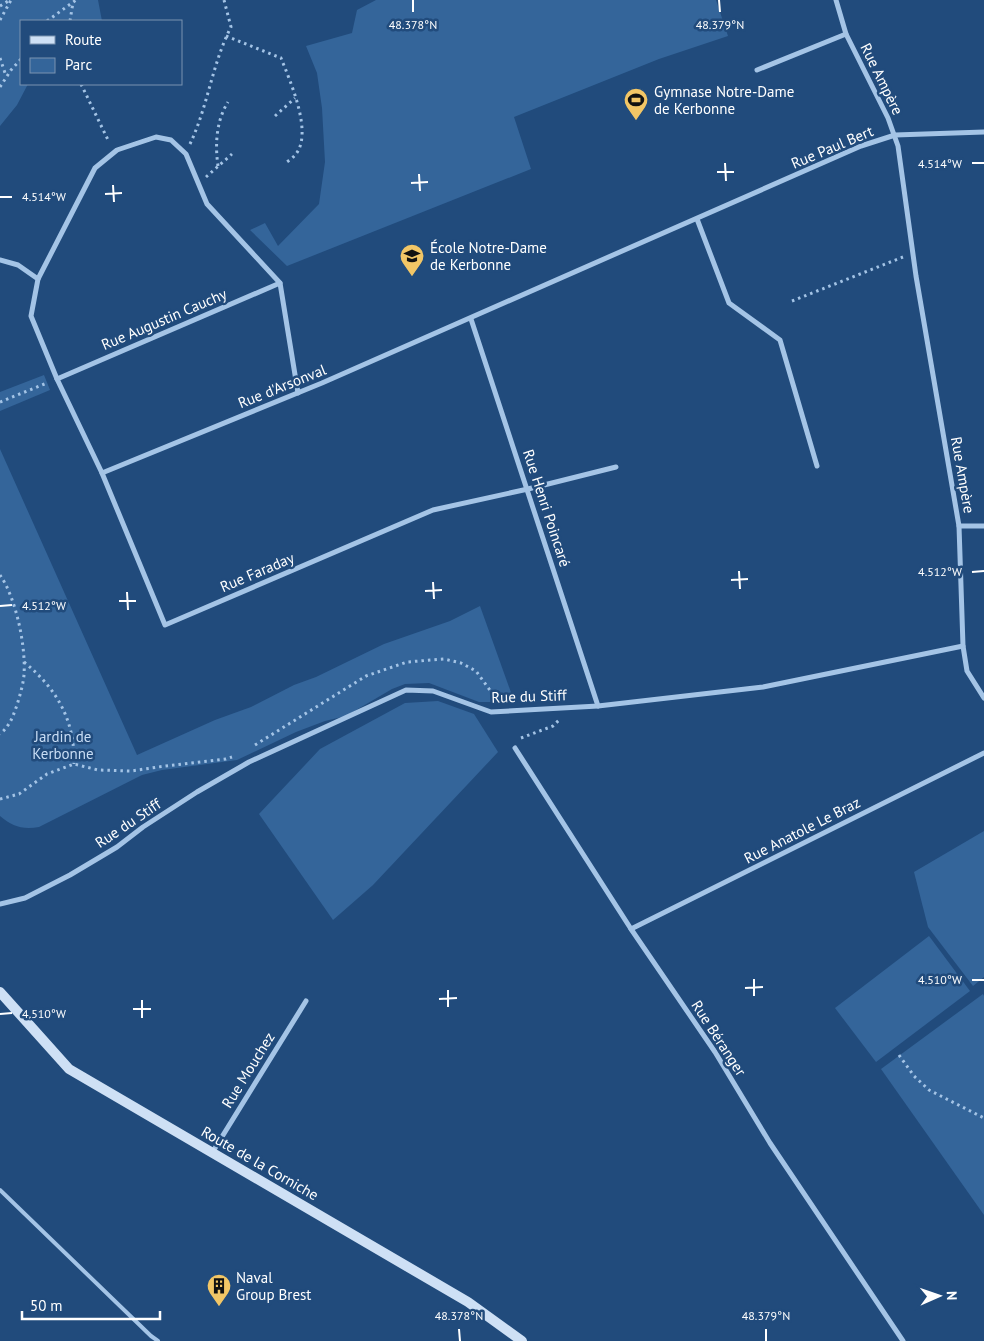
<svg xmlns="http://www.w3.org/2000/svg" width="984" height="1341" font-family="'PT Sans',sans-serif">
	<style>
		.green { fill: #34659a }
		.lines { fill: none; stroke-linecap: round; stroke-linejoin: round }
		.path { stroke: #a4c4e6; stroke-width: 3; stroke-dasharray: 2.5 4; stroke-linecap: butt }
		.lane { stroke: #a4c4e6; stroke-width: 4 }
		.street { stroke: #a4c4e6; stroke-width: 5 }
		.secondary { stroke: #cee0f5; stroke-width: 10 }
		.ticks { fill: none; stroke: #fff; stroke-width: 2 }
		.labels { text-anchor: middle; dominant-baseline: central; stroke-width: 5; stroke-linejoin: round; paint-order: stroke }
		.street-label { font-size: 15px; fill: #fff; stroke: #214b7c }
		.poi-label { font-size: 15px; fill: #fff; stroke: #214b7c; text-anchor: start }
		.park-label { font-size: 15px; fill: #c8ddf5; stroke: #214b7c }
		.ticks-label { font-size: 12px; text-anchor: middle; fill: #fff; stroke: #214b7c; stroke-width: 5; stroke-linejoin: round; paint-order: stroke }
	</style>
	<rect width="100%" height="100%" fill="#214b7c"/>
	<g class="green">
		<polygon points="0,0 98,0 102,21 21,21 21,84 28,84 17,105 0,126"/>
		<polygon points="376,0 716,0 728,36 659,59 514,117 531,169 287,266 250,230 265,223 278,246 319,204 325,162 322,108 317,73 306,46 352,33 357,10"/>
		<polygon points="44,375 50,390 0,411 0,392"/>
		<path d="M0,449L137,755L215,720L251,707L294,685L316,677L384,644L450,621L480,606L513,698L495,702H479L429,683L405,684L392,689L346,716L325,721L296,732L237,760L162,770L142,775L39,827C22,830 12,826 0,816Z"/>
		<polygon points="438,701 474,714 498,752 373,885 333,920 259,814 320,749 405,703"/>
		<polygon points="984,831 984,977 973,986 928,927 914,872"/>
		<polygon points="929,936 970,991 876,1062 835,1008"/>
		<polygon points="983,994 984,996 984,1215 881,1069"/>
	</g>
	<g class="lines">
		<g class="path">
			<polyline points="0,6 10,0"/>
			<polyline points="0,20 11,0"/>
			<polyline points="47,21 76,0"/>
			<polyline points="70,21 73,2"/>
			<path d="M226,36L281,58C290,81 313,132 296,154C293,158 288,161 284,164"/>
			<polyline points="0,58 6,76"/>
			<polyline points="81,84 109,142"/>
			<polyline points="0,87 11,70 21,59"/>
			<polyline points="275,116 295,98"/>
			<path d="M190,144C208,106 212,64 231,27L224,0"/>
			<path d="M218,166C215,145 216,121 228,102"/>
			<polyline points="206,177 232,154"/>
			<polyline points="792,301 903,257"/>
			<polyline points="0,402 47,383"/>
			<path d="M0,575C16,598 26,646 24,675C23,685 20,695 17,705C13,716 10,726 0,734"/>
			<path d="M24,662C57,689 75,720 74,764"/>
			<polyline points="521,738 553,726 560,719"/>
			<polyline points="255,745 366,676 407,662 444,659 461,663 476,671 497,700"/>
			<polyline points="0,799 19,794 47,774 74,764 98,770 131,771 165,766 226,759 232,757"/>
			<polyline points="899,1055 914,1076 929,1090 984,1118"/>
		</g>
		<polyline class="lane" points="0,1190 151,1336 158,1341"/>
		<g class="street">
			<polyline points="836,0 846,34 888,118 898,146 916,276 959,526 963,646 967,671 984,698"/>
			<polyline points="757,70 846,34"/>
			<polyline points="697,219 729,303 780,340 817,466"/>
			<polyline points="0,260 18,265 38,279"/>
			<polyline points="471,319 598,706"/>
			<polyline points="57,379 280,283"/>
			<polyline points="298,393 280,283 207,204 186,154 171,140 156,137 117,150 95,168 38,279 31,316 57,379 102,473 165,625 433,510 528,489 616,467"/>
			<polyline points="102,473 322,383 861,146 895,135 984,132"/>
			<polyline points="959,526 984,526"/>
			<polyline points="515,748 631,929 715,1052 770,1143 903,1341"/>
			<polyline points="0,904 25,898 70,875 117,847 143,827 197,792 249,762 406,690 433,691 491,712 598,706 763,687 963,646"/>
			<polyline points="631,929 984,753"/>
			<polyline points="212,1153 306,1001"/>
		</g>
		<polyline class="secondary" points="0,992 69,1069 468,1302 522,1341"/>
	</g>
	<path class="ticks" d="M413,0V12M719,0L720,12M725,163L726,181M972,163H984M717,172H734M419,174L420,191M411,183L428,182M113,185L114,202M105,194L122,193M0,197H12M739,571L740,589M972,572L984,571M731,580L748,579M433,582L434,599M425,591L442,590M127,592L128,610M119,601H136M0,606L12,605M754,979V996M972,980H984M745,988L763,987M448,990V1007M439,999L457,998M142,1000V1018M133,1009H151M0,1014L12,1013M459,1329L460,1341M766,1329V1341"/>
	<defs>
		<symbol id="stadium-pin" viewBox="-11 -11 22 30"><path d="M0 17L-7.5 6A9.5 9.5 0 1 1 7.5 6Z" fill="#f2c666" stroke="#214b7c"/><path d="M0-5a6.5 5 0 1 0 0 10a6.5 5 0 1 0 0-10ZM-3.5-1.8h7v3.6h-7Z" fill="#111"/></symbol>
		<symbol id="school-pin" viewBox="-11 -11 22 30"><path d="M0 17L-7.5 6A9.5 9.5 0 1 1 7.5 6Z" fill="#f2c666" stroke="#214b7c"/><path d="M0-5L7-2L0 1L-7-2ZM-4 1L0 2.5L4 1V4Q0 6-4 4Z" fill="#111"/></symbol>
		<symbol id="building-pin" viewBox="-11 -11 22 30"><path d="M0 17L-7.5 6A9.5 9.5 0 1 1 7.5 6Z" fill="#f2c666" stroke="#214b7c"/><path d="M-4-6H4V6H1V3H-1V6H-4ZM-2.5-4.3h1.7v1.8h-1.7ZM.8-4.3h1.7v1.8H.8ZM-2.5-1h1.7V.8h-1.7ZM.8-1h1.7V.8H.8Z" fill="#111"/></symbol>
	</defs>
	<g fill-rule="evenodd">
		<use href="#stadium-pin" x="622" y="86" width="28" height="38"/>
		<use href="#school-pin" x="398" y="242" width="28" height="38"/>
		<use href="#building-pin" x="205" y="1272" width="28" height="38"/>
	</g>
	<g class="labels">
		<g class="street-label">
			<text transform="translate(882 79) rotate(64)">Rue Ampère</text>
			<text transform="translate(832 147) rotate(-23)">Rue Paul Bert</text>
			<text transform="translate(164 319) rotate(-23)">Rue Augustin Cauchy</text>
			<text transform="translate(282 386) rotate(-22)">Rue d'Arsonval</text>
			<text transform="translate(963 475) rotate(80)">Rue Ampère</text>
			<text transform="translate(547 508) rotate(72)">Rue Henri Poincaré</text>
			<text transform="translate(257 572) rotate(-23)">Rue Faraday</text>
			<text transform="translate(529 696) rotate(-2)">Rue du Stiff</text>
			<text transform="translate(128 823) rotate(-34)">Rue du Stiff</text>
			<text transform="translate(802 830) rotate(-27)">Rue Anatole Le Braz</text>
			<text transform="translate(719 1038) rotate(57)">Rue Béranger</text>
			<text transform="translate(248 1070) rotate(-58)">Rue Mouchez</text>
			<text transform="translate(260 1163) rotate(30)">Route de la Corniche</text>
		</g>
		<g class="poi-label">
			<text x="654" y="91">Gymnase Notre-Dame<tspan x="654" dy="17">de Kerbonne</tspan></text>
			<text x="430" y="247">École Notre-Dame<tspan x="430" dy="17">de Kerbonne</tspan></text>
			<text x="236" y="1277">Naval<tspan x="236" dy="17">Group Brest</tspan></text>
		</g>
		<g class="park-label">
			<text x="63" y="736">Jardin de<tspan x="63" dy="17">Kerbonne</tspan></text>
		</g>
	</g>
	<g class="ticks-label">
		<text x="413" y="29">48.378°N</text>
		<text x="720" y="29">48.379°N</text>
		<text x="940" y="168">4.514°W</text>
		<text x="44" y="201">4.514°W</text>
		<text x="940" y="576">4.512°W</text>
		<text x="44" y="610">4.512°W</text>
		<text x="940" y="984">4.510°W</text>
		<text x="44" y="1018">4.510°W</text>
		<text x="459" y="1320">48.378°N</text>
		<text x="766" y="1320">48.379°N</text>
	</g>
	<rect x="20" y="20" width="162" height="65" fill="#214b7c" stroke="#7a93b0"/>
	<rect x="30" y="36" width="25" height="8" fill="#cee0f5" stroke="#7a93b0"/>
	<text x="65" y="45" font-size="15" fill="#ffffff">Route</text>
	<rect x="30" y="58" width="25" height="15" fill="#34659a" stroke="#7a93b0"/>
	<text x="65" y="70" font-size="15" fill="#ffffff">Parc</text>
	<g transform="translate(939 1296) rotate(88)" stroke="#214b7c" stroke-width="4" paint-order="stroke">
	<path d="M0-4L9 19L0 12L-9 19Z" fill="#ffffff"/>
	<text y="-8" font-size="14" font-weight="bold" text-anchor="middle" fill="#ffffff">N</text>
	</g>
	<path d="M22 1311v8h138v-8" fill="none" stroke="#ffffff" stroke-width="2.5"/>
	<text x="30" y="1311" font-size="15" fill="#ffffff" stroke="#214b7c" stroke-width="4" paint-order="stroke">50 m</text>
</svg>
